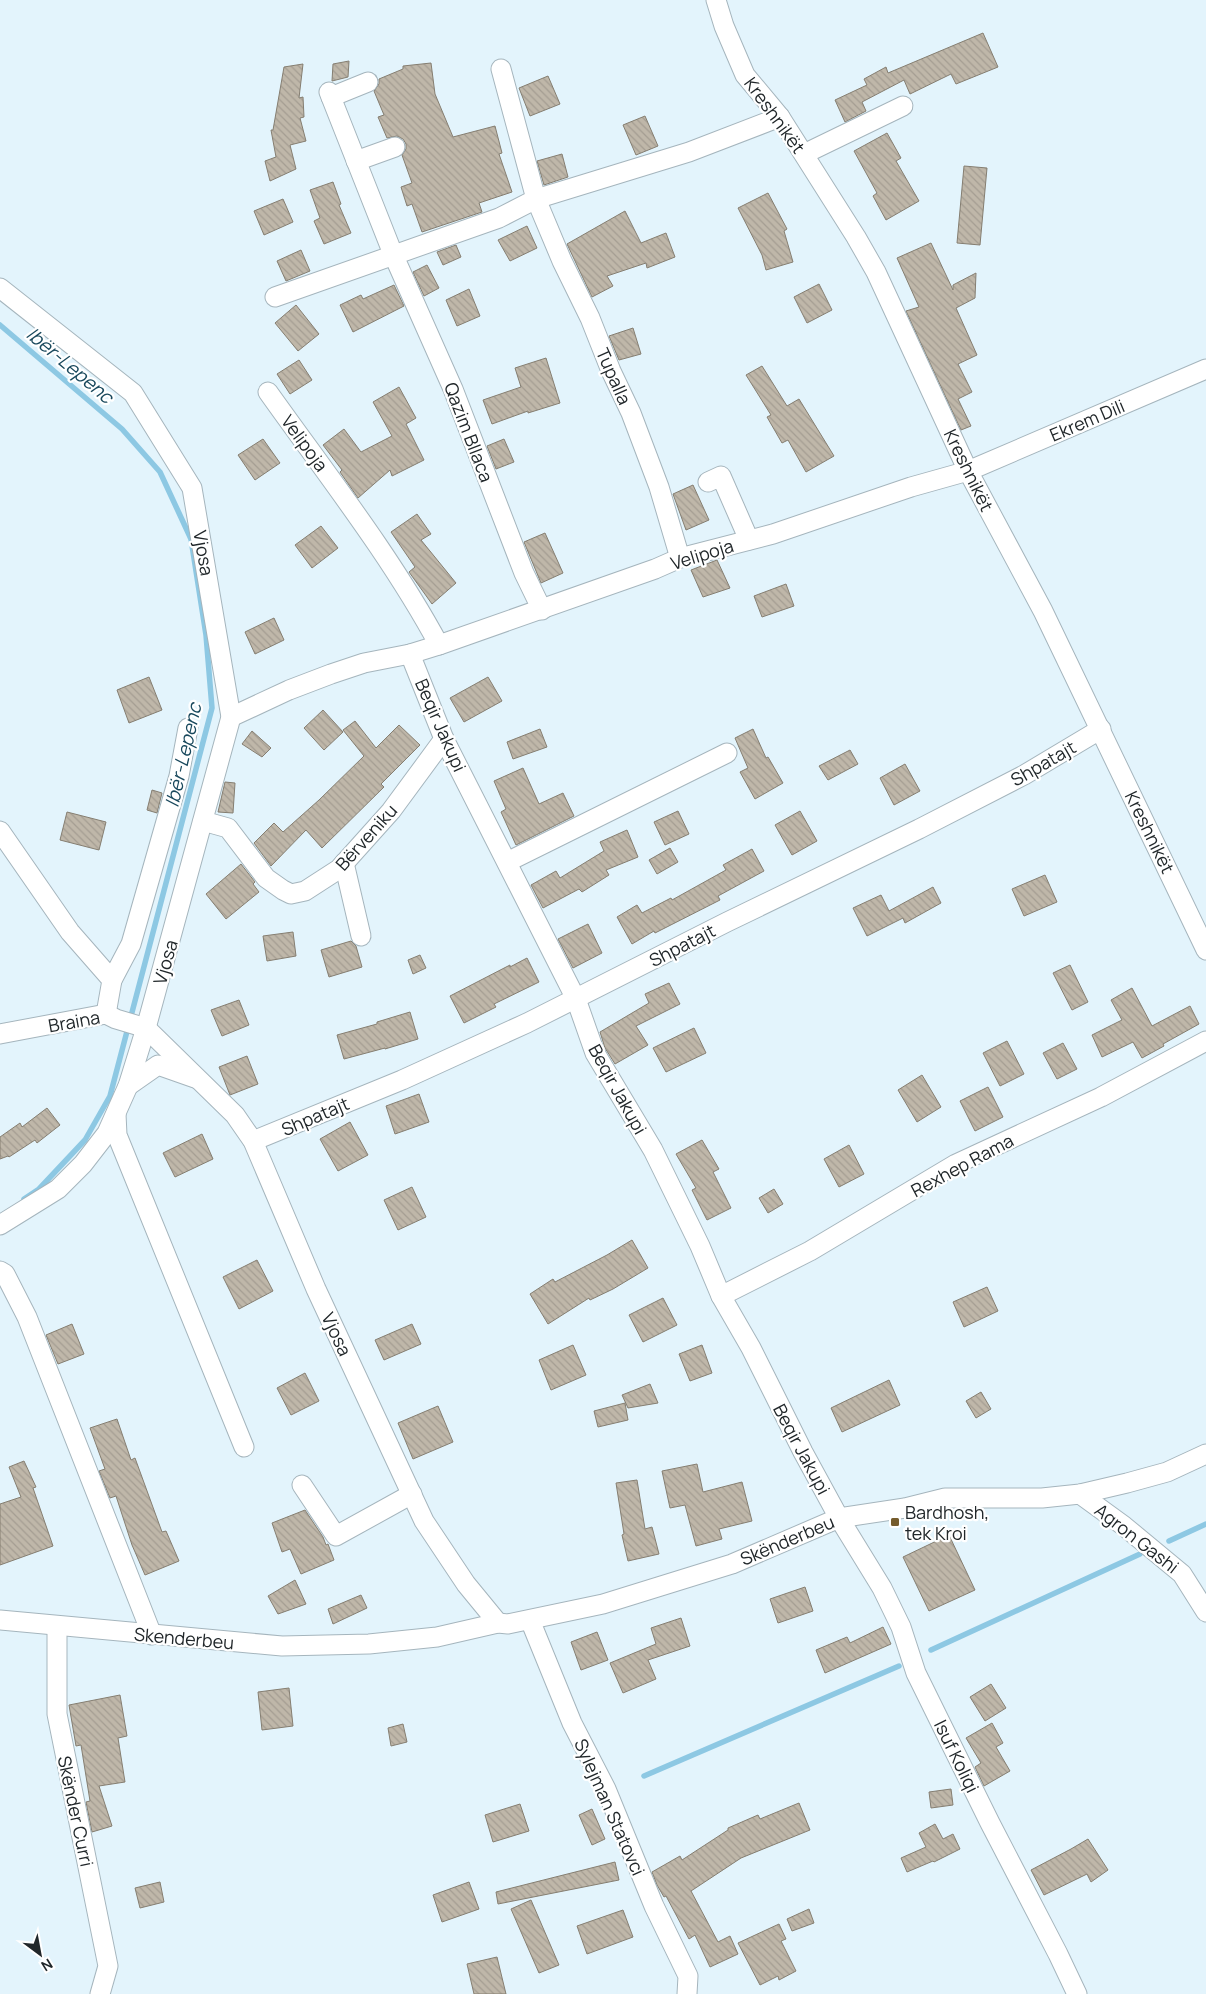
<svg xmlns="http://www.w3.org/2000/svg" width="1206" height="1994" font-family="Manrope,sans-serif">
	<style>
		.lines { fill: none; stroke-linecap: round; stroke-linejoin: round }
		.stream { stroke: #8dc8e3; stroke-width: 5.5 }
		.building { fill: url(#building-back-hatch); stroke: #857e71 }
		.minor-casing { stroke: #a5b5bd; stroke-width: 21 }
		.minor { stroke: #fff; stroke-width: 19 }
		.poi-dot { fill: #755c2d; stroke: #fff; stroke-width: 2 }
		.labels { text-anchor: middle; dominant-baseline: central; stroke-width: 4.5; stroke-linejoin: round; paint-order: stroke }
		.street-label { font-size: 18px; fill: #21272a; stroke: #fff }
		.poi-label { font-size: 18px; fill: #21272a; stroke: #fff; text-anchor: start }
		.water-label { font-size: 19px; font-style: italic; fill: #18485c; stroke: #fff }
	</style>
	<defs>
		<pattern id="building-back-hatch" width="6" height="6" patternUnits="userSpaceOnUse" patternTransform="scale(1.25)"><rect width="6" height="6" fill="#bfb7a9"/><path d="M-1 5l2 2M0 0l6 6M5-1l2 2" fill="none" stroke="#a49d92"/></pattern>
	</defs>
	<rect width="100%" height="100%" fill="#e3f4fc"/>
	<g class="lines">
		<g class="stream">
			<polyline points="0,325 122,429 160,472 191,539 206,635 212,708 110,1096 85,1140 39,1189 24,1199"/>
			<polyline points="1169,1541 1206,1524"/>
			<polyline points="931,1650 1140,1554"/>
			<polyline points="644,1776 899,1666"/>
		</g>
	</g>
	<g class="building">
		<polygon points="983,33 998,67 956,84 951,74 910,94 904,80 862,102 866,111 845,122 835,100 867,85 864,79 886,67 888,73"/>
		<polygon points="349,61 348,77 332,81 333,64"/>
		<polygon points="431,63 435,94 453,137 495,126 502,153 499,154 512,192 479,203 482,212 422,232 412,204 407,206 401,187 412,183 402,155 406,149 406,144 403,139 397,136 387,138 378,117 384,115 374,91 379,84 379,79 403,69 403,66"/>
		<polygon points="303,64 299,98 303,97 304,117 300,118 306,141 290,145 296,169 270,181 265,161 276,157 271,130 273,130 284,67"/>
		<polygon points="548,76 560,104 530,116 519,88"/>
		<polygon points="645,116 658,146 636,155 623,125"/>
		<polygon points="887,133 901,158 896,161 919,201 886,220 873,196 877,193 854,151"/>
		<polygon points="562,154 568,177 544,185 537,161"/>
		<polygon points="964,166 987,168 980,245 957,243"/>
		<polygon points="333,182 341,204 339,205 351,233 324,244 314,221 320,218 310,190"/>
		<polygon points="768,193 787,229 784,231 793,262 766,270 762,255 738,208"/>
		<polygon points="283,199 293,222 264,235 254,211"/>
		<polygon points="625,211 641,243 666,233 675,257 647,268 646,263 607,276 613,286 592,297 567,244"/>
		<polygon points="527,226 537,248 510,261 498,240"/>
		<polygon points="931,243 953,290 953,285 976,273 975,298 956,308 977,355 958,364 972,392 958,399 971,426 961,430 906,311 919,307 897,258"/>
		<polygon points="456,245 461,257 443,265 437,252"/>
		<polygon points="301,250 310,271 286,281 277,261"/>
		<polygon points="427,265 439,288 424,296 413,272"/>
		<polygon points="819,284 832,310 807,323 794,297"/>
		<polygon points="394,285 404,306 353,332 340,305 361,295 363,299"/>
		<polygon points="469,289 480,316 457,326 446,300"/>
		<polygon points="296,305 319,334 298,351 275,323"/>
		<polygon points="633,328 641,354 619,360 609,336"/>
		<polygon points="546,358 560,403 528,413 528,411 492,424 483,400 521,387 515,368"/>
		<polygon points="299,360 312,380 290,394 277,374"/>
		<polygon points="762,366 787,406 799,399 834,456 806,472 788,440 782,443 767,417 771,415 746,375"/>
		<polygon points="399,387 416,418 406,424 424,460 392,476 390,470 358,498 340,472 342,470 323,445 344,429 361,452 392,436 373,402"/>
		<polygon points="263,439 280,463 255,480 238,455"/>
		<polygon points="504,439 514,462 496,469 487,446"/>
		<polygon points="693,485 709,520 686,530 673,494"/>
		<polygon points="417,514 431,534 421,540 456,583 432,604 409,572 415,567 391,532"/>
		<polygon points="321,526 338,548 312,568 295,545"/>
		<polygon points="545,533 563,573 541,583 524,542"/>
		<polygon points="717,560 730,588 703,597 691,570"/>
		<polygon points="786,584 794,606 762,617 754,596"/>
		<polygon points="274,618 284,640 255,654 245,632"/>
		<polygon points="149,677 162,710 129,723 117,690"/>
		<polygon points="488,677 502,701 464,722 450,698"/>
		<polygon points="323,710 343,732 324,750 304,728"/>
		<polygon points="355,721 376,748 399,725 420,745 381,784 384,787 322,848 306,830 271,866 254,843 274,823 283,832 319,800 364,756 343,730"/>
		<polygon points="540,729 547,747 513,759 507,742"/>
		<polygon points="753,729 766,758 768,757 783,783 755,799 740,772 748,768 735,738"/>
		<polygon points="252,731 271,748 262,757 242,744"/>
		<polygon points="850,750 858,764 828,780 819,766"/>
		<polygon points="905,764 920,791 894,805 880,778"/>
		<polygon points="523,768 539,804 563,793 574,816 516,845 501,812 506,809 494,781"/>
		<polygon points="225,782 235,783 233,813 218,812"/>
		<polygon points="152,790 162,793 157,813 147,810"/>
		<polygon points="678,811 689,834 665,845 654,822"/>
		<polygon points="800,811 817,841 792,855 775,825"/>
		<polygon points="67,812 106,822 99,850 60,840"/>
		<polygon points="627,830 638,857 606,870 609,875 582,892 579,889 543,908 531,885 556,871 560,878 604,851 600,842"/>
		<polygon points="670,848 678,862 657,874 649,860"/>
		<polygon points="752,849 764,871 718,896 720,900 655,933 654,931 632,944 617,917 637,905 642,913 671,898 672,900 726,870 723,865"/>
		<polygon points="241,864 255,882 253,884 259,892 226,919 206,894"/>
		<polygon points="1045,875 1057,902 1024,916 1012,889"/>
		<polygon points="933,887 941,903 905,923 903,918 867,936 853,908 881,895 889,911"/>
		<polygon points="588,924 602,953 573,968 558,939"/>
		<polygon points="293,932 296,956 267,961 263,936"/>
		<polygon points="351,941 356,946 362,967 329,977 321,950"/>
		<polygon points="420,955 426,968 413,974 408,960"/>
		<polygon points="527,958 539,982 494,1004 496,1007 464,1023 450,996 510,965 510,967"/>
		<polygon points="1070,965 1088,1002 1072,1010 1053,973"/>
		<polygon points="669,983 680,1004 636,1026 648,1045 615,1064 605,1048 600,1032 649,1003 645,994"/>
		<polygon points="1132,988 1152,1026 1190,1006 1199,1024 1163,1044 1164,1046 1142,1058 1133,1042 1102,1057 1092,1035 1122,1020 1111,1000"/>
		<polygon points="239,1000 249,1025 222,1036 211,1010"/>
		<polygon points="410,1012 418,1039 385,1049 385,1048 344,1059 337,1035 377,1024 377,1022"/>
		<polygon points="694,1028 706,1053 666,1072 653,1048"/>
		<polygon points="1007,1041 1024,1074 1000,1086 983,1053"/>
		<polygon points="1063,1043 1077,1069 1057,1079 1043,1053"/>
		<polygon points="247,1056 258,1084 230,1095 219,1067"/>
		<polygon points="922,1075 941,1107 917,1122 898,1090"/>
		<polygon points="988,1087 1003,1117 975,1131 960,1101"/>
		<polygon points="419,1094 429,1122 395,1134 386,1106"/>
		<polygon points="47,1108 60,1125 37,1143 35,1140 9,1157 8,1156 0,1159 0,1137 20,1123 22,1127"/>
		<polygon points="350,1122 368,1155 338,1171 320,1139"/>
		<polygon points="202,1134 213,1159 175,1177 163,1153"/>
		<polygon points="702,1140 719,1169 713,1172 731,1208 707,1220 692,1190 696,1188 676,1154"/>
		<polygon points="849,1145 864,1174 839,1187 824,1159"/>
		<polygon points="412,1187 426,1217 398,1230 384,1200"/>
		<polygon points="774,1189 783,1204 768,1213 759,1198"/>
		<polygon points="632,1240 648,1268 613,1289 590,1300 589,1298 548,1324 530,1294 553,1279 555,1282 607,1255"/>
		<polygon points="257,1260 273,1291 239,1309 223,1277"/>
		<polygon points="987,1287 998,1311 964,1327 953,1302"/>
		<polygon points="663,1298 677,1325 643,1342 629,1315"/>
		<polygon points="72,1324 84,1354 58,1364 46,1335"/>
		<polygon points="412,1324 421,1344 384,1360 375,1340"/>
		<polygon points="573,1345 586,1375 551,1390 539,1360"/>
		<polygon points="702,1345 712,1373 690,1381 679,1354"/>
		<polygon points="305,1373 319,1401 291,1415 277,1388"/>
		<polygon points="889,1380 900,1405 842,1432 831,1408"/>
		<polygon points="650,1384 658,1403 628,1408 622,1395"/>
		<polygon points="981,1392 991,1409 976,1418 966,1401"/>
		<polygon points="625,1403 628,1420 598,1427 594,1411"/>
		<polygon points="438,1406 453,1442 413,1459 398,1423"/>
		<polygon points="117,1419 131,1460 135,1458 162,1532 166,1531 179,1561 145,1575 132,1545 116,1496 110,1498 99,1471 105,1469 90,1428"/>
		<polygon points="24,1461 36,1487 33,1488 53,1546 0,1565 0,1504 21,1497 9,1467"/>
		<polygon points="697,1464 703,1492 742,1482 752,1521 719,1529 722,1539 696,1546 685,1505 670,1508 662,1471"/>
		<polygon points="637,1480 645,1529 652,1527 659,1554 628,1561 622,1535 624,1534 616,1483"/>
		<polygon points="305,1510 323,1537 326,1545 328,1544 334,1560 301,1574 290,1549 282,1552 272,1523"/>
		<polygon points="949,1535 975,1590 929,1611 903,1557"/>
		<polygon points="295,1580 306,1604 278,1614 268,1596"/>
		<polygon points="805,1587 813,1611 778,1623 770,1599"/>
		<polygon points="361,1595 367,1608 333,1624 328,1609"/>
		<polygon points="681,1618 690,1646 648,1660 656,1679 623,1693 610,1663 656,1644 651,1628"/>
		<polygon points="883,1627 891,1644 825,1673 816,1650 847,1637 850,1643"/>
		<polygon points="597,1632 608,1660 581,1670 571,1642"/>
		<polygon points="991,1684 1006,1708 985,1721 970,1697"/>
		<polygon points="289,1688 293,1726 262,1730 258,1692"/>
		<polygon points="120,1695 127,1736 118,1738 125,1782 99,1786 112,1826 92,1832 86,1802 90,1801 81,1745 76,1746 69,1705"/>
		<polygon points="992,1723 1003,1743 996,1747 1010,1771 984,1786 975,1767 981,1763 966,1738"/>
		<polygon points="403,1724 407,1742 391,1746 388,1728"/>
		<polygon points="951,1789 953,1805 931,1808 929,1792"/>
		<polygon points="799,1803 810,1830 741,1858 691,1891 718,1942 730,1936 738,1954 710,1967 695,1935 689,1939 666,1896 664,1897 657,1885 652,1872 680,1856 682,1860 728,1830 728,1828 758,1815 760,1819"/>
		<polygon points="520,1804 529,1831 493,1842 485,1815"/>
		<polygon points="592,1809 605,1839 592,1845 579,1815"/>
		<polygon points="935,1824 943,1839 953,1834 960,1849 934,1862 933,1861 907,1872 901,1858 926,1847 919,1833"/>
		<polygon points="1088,1839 1108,1870 1091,1882 1087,1874 1044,1895 1031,1870 1071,1849"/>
		<polygon points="615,1862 619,1880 498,1904 496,1892"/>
		<polygon points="160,1882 164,1902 140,1908 135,1888"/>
		<polygon points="469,1882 479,1909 442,1922 433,1895"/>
		<polygon points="531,1900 559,1965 539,1973 511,1909"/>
		<polygon points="809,1909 814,1923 792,1931 787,1919"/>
		<polygon points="623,1910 633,1937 587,1954 577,1926"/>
		<polygon points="779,1924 786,1939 781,1941 796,1971 779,1980 778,1976 760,1985 738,1943"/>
		<polygon points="497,1957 506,1994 474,1994 467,1964"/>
	</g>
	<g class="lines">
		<defs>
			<g id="minor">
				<polyline points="716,0 724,26 745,75 780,117 856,237 876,272 968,471 1043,611 1206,950"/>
				<polyline points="501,69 536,199 562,261 590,318 611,371 631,413 659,487 680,558"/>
				<polyline points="329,92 393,254 453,389 524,573 542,610"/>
				<polyline points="331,97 368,82"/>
				<polyline points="804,154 903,106"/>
				<polyline points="356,161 395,147"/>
				<polyline points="0,288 133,393 192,488 231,717 146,1028 128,1086 107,1133 83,1164 58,1189 0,1225"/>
				<polyline points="275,297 499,218 536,199 689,152 780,117"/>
				<path d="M268,392C327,475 391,556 439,645"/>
				<polyline points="708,482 721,476 749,540"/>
				<polyline points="410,654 444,739 576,999 595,1053 653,1150 700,1246 721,1296 751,1348 803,1452 839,1518 882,1588 901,1627 916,1673 990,1823 1058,1954 1077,1994"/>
				<polyline points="231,717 289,690 331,674 364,663 410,654 439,645 655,569 680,558 773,534 911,487 968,471 1206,369"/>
				<polyline points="203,821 228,828 266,878 283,890 291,894 305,891 339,869 391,811 444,739"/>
				<polyline points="0,831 70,932 112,980 106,1014"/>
				<polyline points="507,862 727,753"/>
				<polyline points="344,863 361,936"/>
				<polyline points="112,980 131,944 179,776 188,728"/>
				<polyline points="0,1034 106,1014 116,1019 146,1028 235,1115 253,1141 316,1289 424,1521 466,1584 498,1623"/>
				<polyline points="128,1086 158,1065 195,1078"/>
				<polyline points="116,1114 117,1135 244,1447"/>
				<polyline points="253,1141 402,1080 527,1023 727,922 919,829 1024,775 1101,729"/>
				<polyline points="0,1271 5,1274 27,1317 152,1635"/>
				<polyline points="721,1296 810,1251 956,1164 1101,1097 1206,1041"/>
				<polyline points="302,1485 336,1536 412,1494"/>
				<polyline points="1080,1494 1124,1526 1182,1574 1206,1612"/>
				<polyline points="0,1620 282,1646 369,1644 437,1637 498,1623 508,1624 603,1604 732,1564 839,1518 905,1508 945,1498 1042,1498 1080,1494 1127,1483 1167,1472 1206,1454"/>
				<polyline points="530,1620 572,1723 606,1789 654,1906 688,1976 687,1994"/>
				<polyline points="57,1626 57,1714 108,1966 100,1994"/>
			</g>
		</defs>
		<use href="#minor" class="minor-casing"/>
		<use href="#minor" class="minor"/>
	</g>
	<rect class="poi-dot" x="890" y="1517" width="10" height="10" rx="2.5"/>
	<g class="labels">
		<g class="street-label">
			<text transform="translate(775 115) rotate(54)">Kreshnikët</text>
			<text transform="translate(614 376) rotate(66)">Tupalla</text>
			<text transform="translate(1087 420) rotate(-23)">Ekrem Dili</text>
			<text transform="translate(469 432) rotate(69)">Qazim Bllaca</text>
			<text transform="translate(305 443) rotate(54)">Velipoja</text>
			<text transform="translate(969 470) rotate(64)">Kreshnikët</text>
			<text transform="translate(204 553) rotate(80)">Vjosa</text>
			<text transform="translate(702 554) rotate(-17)">Velipoja</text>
			<text transform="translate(441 725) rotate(66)">Beqir Jakupi</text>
			<text transform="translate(1043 763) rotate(-30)">Shpatajt</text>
			<text transform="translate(1150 832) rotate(64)">Kreshnikët</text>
			<text transform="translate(366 837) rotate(-48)">Bërveniku</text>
			<text transform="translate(682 945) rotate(-27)">Shpatajt</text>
			<text transform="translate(165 962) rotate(-74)">Vjosa</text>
			<text transform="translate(74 1021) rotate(-10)">Braina</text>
			<text transform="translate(618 1089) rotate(61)">Beqir Jakupi</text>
			<text transform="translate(315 1116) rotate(-23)">Shpatajt</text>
			<text transform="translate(962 1165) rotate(-28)">Rexhep Rama</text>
			<text transform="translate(337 1334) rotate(65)">Vjosa</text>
			<text transform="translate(802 1449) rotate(62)">Beqir Jakupi</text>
			<text transform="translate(1137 1538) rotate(38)">Agron Gashi</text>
			<text transform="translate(787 1540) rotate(-23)">Skënderbeu</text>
			<text transform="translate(184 1638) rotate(5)">Skenderbeu</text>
			<text transform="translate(957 1756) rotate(64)">Isuf Koliqi</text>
			<text transform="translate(610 1807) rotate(66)">Sylejman Statovci</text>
			<text transform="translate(76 1811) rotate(78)">Skënder Curri</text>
		</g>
		<g class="poi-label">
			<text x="905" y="1512">Bardhosh,<tspan x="905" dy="21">tek Kroi</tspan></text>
		</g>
		<g class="water-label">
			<text transform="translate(70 365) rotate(40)">Ibër-Lepenc</text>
			<text transform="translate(183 755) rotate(-77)">Ibër-Lepenc</text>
		</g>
	</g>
	<g transform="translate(40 1954) rotate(148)" stroke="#ffffff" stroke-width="4" paint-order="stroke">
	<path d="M0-4L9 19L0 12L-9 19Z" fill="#21272a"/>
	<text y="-8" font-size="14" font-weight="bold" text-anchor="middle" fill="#21272a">N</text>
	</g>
</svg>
